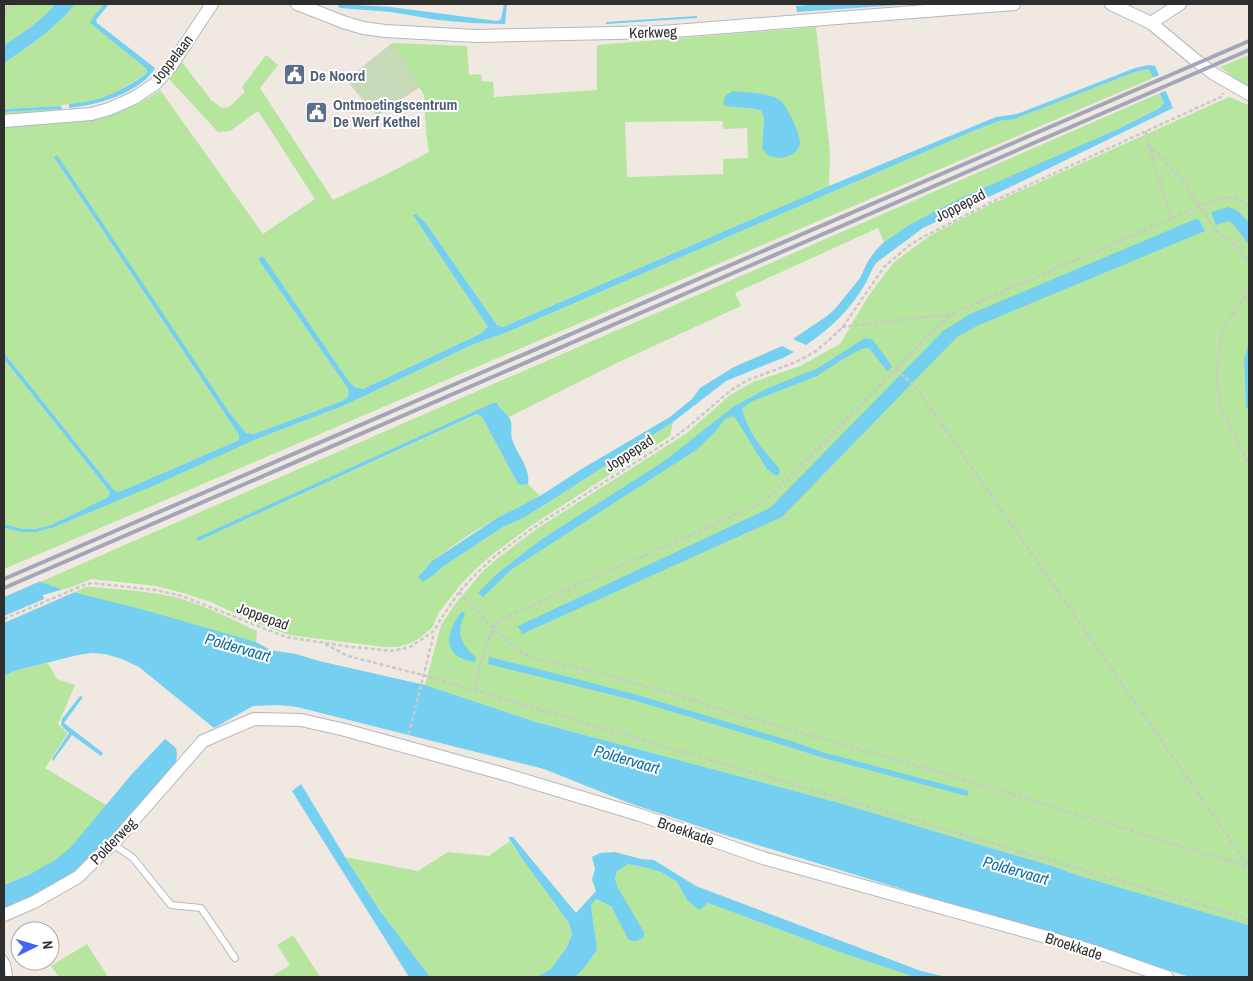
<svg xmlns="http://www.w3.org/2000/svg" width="1253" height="981" font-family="'Archivo Narrow',sans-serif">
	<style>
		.green { fill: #b6e59e; fill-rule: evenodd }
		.cemetery { fill: #c8d9b8 }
		.water { fill: #75cff0 }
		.pier { fill: #efe9e1 }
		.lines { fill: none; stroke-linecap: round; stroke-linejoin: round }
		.lane-casing { stroke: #b4b7c1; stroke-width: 8 }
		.street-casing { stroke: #b4b7c1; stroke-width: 14 }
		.path { stroke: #c9c9c9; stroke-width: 2.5; stroke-dasharray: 4 2.5; stroke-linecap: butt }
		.lane { stroke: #fff; stroke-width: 6 }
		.street { stroke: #fff; stroke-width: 12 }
		.rail { stroke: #a3a6b8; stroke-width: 4 }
		.labels { text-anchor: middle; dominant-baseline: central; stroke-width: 4; stroke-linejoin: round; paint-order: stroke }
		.street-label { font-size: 15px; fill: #2e2e2e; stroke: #fff }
		.service-label { font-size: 15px; font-weight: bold; fill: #4e5e75; stroke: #fff; text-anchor: start }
		.water-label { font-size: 16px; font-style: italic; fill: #0d6fa3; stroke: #fff }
	</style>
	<rect width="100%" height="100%" fill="#efe9e1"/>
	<g class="green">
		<path d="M4,4H55C41,21 23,33 4,45Z"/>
		<path d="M75,4H104L93,17L91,23L147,69V73L115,93L106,97L82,103L61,105V106L4,109V63C29,46 56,28 75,4Z"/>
		<path d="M816,27L830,152L829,186L503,327L497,325L425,222L414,216L488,327L480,334L363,389L355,387L350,383L263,256L258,259L347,387L349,392L348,397L342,401L254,434L246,433L229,412L54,157L239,435V440L131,487L118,492L113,489L4,353V126L106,115L138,104L156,93L160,90L263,234L315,199L258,111L230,131L218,132L169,79L182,62L211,100L222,108L229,107L245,92L242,87L266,55L278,65L260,88L333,200L387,174L429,152L426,132L424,95L392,43L467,46L469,75L481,74L482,81L493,82L494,97L597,90V45ZM757,109L792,119L762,149L764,118L761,111ZM722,121L723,129L747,128L748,158L723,159V174L627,177L625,122Z"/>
		<polygon points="1249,55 1249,87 1233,77 1220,67"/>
		<polygon points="1149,69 1153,78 4,569 4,528 22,532 36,532 52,528 254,440 343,406 474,344 505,333 978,129 999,121 1015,119 1135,72"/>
		<path d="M1160,93L1164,103L1160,108L1116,130L909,225L884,242L878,228L735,293L741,306L621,361L509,417L500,409L497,403L198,541L478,414L482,417L518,484L522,485L528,484L540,496C503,514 466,534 434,560C428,564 423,571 418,577L435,574L441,568L503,527L523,518L546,504L673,422L670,436L532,525L493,554L476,569L463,582L439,612L432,628L418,639L408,644L397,647H384L289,635L251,621L211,602L183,593L156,586L92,579L64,590L40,582Z"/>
		<polygon points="1229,97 1249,105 1249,188 1248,191 1249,192 1249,222 1238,211 1228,221 1232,223 1249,245 1249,341 1244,359 1246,406 1249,413 1249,925 1080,876 1052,866 836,802 536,722 425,685 441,625 455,604 483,571 498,558 535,530 687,433 730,395 753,382 800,366 840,344 869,295 894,262 931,235 989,205"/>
		<polygon points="62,109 62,112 4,117 4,112"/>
		<polygon points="4,359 110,492 108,497 96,503 51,525 35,529 23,529 4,524"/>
		<path d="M85,587H93C123,590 153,591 182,599C208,607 233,620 257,631L256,642L73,593Z"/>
		<path d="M48,663L57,679L75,685L58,724L68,733L45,768L106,805C95,819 85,835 72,847C53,865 27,875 4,885V676L14,671Z"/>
		<polygon points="510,841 523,860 569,923 572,934 567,947 550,970 536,977 430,977 380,911 345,857 418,871 448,852 489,856"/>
		<polygon points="627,864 647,868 661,872 677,882 687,900 708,903 845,954 915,977 575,977 585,967 597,950 591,905 596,899 611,906 628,939 618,888 615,879 617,871"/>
		<polygon points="293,935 320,977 271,977 290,965 277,945"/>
		<polygon points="87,944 108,977 59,977 51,966"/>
	</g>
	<polygon class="cemetery" points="392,43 420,87 377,116 346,80"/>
	<g class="water">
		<path d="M55,4H75C56,28 29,46 4,63V45C23,33 41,21 55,4Z"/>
		<path d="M104,4H109L96,20L97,23L155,68L154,70C137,94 97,105 69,108V104C103,101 120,92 147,73V69L90,23L93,17Z"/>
		<polygon points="338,4 391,7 497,21 501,19 504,4 507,4 505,24 472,23 438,20 391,12 340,8 338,6"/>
		<polygon points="821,4 914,4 797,12 796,6"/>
		<polygon points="697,16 697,18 606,24 606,22"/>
		<path d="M1149,65L1155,66L1173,108L1031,177L923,228L876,263C870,272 870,276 865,284C851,309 830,329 806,345L793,339L827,316L835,309L860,278L868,261L876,250L884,242L909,225L963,197L1116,130L1160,108L1164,103L1149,69L1135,72L1015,119L999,121L978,129L505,333L474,344L343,406L254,440L155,485L52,528L36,532H22L4,528V524L23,529H35L51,525L96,503L108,497L110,492L4,359V353L113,489L118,492L131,487L239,440V435L54,157L57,155L229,412L246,433L254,434L342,401L348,397L349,392L347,387L258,259L263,256L350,383L355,387L363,389L480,334L488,327L413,215L416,214L425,222L497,325L503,327L829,186L996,117L1017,114L1135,68Z"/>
		<path d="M733,91C746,93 772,92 782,102C787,107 802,137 800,144C797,157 779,161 768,155C767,154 763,150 762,149L764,118L761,111L757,109L725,106L723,103L726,95Z"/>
		<polygon points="61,106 62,109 4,112 4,109"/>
		<polygon points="1229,207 1238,211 1249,222 1249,245 1232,223 1228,221 1216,225 1211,212"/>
		<polygon points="1198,218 1205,231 979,325 957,337 782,517 522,634 518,626 770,508 943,331 970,314"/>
		<path d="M865,338L872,339L885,356L892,367L887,371L869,348L861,349L843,359L817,376L753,401L742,408C746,430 764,452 779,468L780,473L776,476L767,469L734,416L725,419L715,432L696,450L512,569L483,597L478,593L498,573L542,539L663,462L733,407L766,389L818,368Z"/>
		<polygon points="1249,341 1249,413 1246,406 1244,359"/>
		<polygon points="782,346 794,352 785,357 726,381 673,422 546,504 523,518 503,527 441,568 435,574 423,582 418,577 432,561 497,518 540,496 585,467 670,417 692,399 700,388 734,367"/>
		<path d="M493,403H497C501,411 506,412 510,419C513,424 510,432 512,439C516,453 531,468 528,484L522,485L518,484L482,417L477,414L198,541L196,538Z"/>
		<polygon points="4,569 64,590 137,608 256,642 270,650 296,654 319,661 425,685 536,722 836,802 1052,866 1080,876 1249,925 1249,977 1190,977 725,835 629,803 544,769 297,707 278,705 253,706 214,728 139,667 122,659 105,654 92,653 78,655 14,671 4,676"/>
		<path d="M462,611L465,614C456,631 460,645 476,657L475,662C441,657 445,633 462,611Z"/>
		<polygon points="489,657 534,668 634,694 794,742 822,752 969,791 967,796 820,757 793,748 633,700 488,664"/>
		<polygon points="80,696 83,697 64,723 103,753 101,756 72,735 53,761 52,759 69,733 61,725 62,719"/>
		<polygon points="165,739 176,748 177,755 176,762 155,790 128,821 83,865 64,880 37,896 4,910 4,885 30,874 55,860 71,847 131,775"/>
		<polygon points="301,784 345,857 380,911 430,977 409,977 292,791"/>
		<path d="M508,837H513L576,913L596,891L592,880L595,869L592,857L600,853L615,852L641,859L654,860L696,886L921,971L946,977H915L845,954L708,903L699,910L687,900L677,882L661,872L647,868L628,864L617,871L615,879L618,888L644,932V937C638,941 635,943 628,939L611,906L596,899L591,905L597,950L585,967L575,977H536L550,970L567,947L572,934L569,923L523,860Z"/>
	</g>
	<g class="pier">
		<polygon points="1160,75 1167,90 1158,94 1151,78"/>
		<polygon points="7,568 24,573 43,580 4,597 4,569"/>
		<polygon points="68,588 77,591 4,623 4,616 44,599 43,595"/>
	</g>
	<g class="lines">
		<defs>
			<g id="lane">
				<polyline points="113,844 133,858 171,905 201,908 235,958"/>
				<polyline points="4,959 7,964 9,977"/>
			</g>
			<g id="street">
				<polyline points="297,4 343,22 363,28 385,31 476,36 662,32 1014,4"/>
				<polyline points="1111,4 1151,23 1193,58 1214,74 1249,94"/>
				<polyline points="1151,23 1180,4"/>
				<polyline points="4,121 91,114 109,109 134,98 155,84 171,66 212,4"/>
				<polyline points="4,915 34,902 78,877 100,855 113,844 203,741 254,719 301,720 345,730 504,774 640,815 763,858 1050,938 1096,952 1167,977"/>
			</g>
		</defs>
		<use href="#lane" class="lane-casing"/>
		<use href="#street" class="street-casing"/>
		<g class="path">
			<polyline points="4,13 15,4"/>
			<polyline points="1146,131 1148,144 1172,218"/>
			<polyline points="1148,144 1182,179 1215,230 1234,244 1249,262"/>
			<polyline points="1249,291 1223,329 1216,372 1220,406 1249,464"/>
			<polyline points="842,327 951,314"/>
			<polyline points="896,369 918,390 1249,867"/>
			<polyline points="459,592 492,627 512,645 521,652 534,658 595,672 666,692 750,718 946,774 1249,867"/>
			<polyline points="4,619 84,585 92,583 155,590 182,596 286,637 352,647 392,651 410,647 434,631 439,622 459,592 476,574 495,556 533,528 672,439 688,427 731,390 748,380 796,362 813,353 827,342 842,328 884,267 910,245 923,237 998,199 1223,96 1223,93"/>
			<path d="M492,627L506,617L753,507L764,501L773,493C814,452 855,411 895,370C916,349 934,324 960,310L1200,206C1218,200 1235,189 1249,207"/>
			<polyline points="325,644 348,656 423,675 1249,919"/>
			<path d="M474,690C479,669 484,648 494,629"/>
			<polyline points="409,734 434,633"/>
		</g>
		<use href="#lane" class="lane"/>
		<use href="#street" class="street"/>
		<g class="rail">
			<polyline points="4,579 1249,41"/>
			<polyline points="4,588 1249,50"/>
		</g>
	</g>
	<defs>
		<symbol id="civic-square" viewBox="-11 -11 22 22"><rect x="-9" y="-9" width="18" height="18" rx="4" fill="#5c6f8a" stroke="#fff"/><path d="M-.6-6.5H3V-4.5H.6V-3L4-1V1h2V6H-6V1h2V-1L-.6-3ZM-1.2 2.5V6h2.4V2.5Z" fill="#fff"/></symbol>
	</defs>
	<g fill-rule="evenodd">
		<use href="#civic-square" x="282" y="62" width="25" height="25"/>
		<use href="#civic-square" x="304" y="100" width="25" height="25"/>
	</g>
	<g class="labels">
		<g class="street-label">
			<text transform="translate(653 32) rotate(-2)">Kerkweg</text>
			<text transform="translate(172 59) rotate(-52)">Joppelaan</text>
			<text transform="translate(960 205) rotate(-27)">Joppepad</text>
			<text transform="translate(629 453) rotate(-33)">Joppepad</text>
			<text transform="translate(263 616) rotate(20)">Joppepad</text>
			<text transform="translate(686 831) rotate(19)">Broekkade</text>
			<text transform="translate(113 841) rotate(-46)">Polderweg</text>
			<text transform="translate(1074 946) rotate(18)">Broekkade</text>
		</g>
		<g class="service-label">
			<text x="310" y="75">De Noord</text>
			<text x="333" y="104">Ontmoetingscentrum<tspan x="333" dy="17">De Werf Kethel</tspan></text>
		</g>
		<g class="water-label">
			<text transform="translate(238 647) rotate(16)">Poldervaart</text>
			<text transform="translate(627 759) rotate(16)">Poldervaart</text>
			<text transform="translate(1016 870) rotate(16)">Poldervaart</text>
		</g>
	</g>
	<rect width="1253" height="981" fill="none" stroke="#2e2e2e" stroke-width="10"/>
	<g transform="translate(35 946) rotate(85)"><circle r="24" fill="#ffffff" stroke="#ababab"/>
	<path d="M0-4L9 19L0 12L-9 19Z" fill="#4264fb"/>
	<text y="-8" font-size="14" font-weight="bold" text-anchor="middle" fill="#2e2e2e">N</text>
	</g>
</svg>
